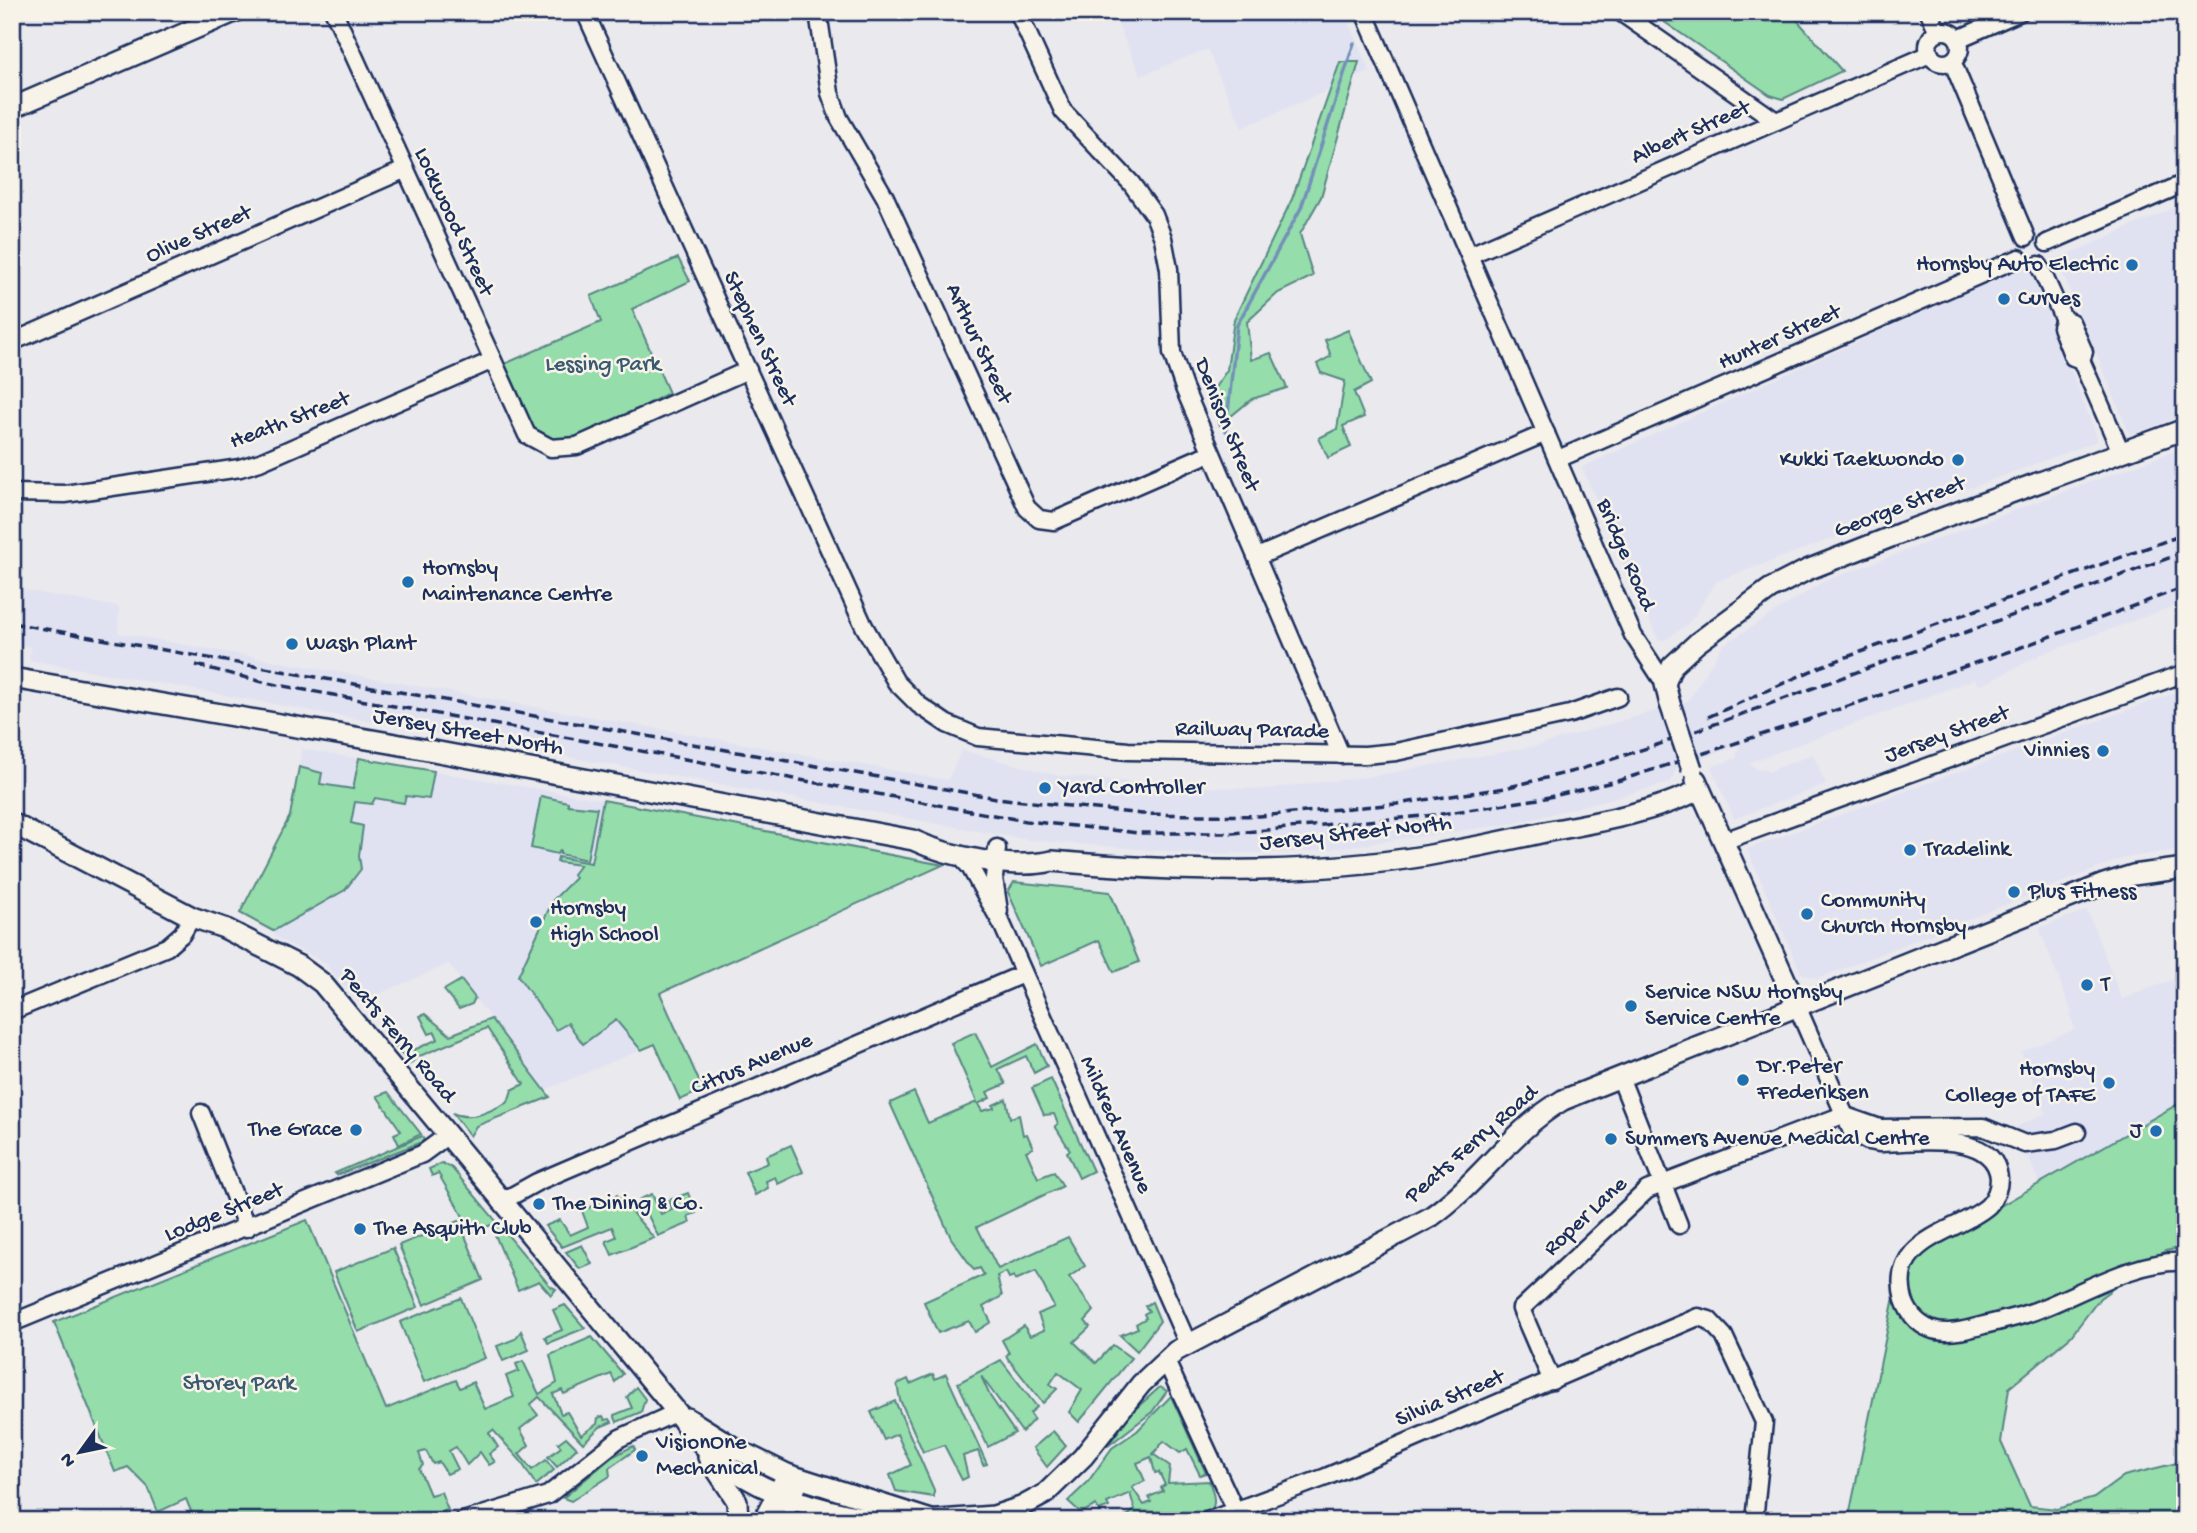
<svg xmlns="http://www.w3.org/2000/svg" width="2197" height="1533" font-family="'Gochi Hand',sans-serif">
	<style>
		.built { fill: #e1e2f1 }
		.green { fill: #95ddab; stroke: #588684; stroke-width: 2; fill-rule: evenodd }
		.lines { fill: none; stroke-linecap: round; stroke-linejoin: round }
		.stream { stroke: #7390b9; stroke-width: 3.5 }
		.minor-casing { stroke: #1b2f5e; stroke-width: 21 }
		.major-casing { stroke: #1b2f5e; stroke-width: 24 }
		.minor { stroke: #f7f3e8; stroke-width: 16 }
		.major { stroke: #f7f3e8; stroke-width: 19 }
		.rail { stroke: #1b2f5e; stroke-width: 3.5; stroke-dasharray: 10 5; stroke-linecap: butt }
		.major-bridge-casing { stroke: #1b2f5e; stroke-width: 24; stroke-linecap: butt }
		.major-bridge { stroke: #f7f3e8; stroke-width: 19 }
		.poi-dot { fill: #1f6fb2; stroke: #f7f3e8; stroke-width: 2.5 }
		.labels { text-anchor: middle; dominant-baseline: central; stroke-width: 5; stroke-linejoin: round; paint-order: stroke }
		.street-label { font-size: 23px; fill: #1b2f5e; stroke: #f7f3e8 }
		.poi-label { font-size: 23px; fill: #1b2f5e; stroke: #f7f3e8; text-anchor: start }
		.park-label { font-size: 23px; fill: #3a5a71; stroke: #f7f3e8 }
	</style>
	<rect width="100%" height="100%" fill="#eae9ed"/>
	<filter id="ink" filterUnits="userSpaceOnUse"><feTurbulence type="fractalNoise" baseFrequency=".0143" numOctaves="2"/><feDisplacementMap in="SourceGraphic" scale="14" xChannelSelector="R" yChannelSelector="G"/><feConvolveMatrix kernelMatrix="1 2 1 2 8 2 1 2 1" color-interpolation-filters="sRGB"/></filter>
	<g filter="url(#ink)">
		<g class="built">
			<polygon points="1112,12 1344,12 1370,72 1242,128 1207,49 1141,76"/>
			<polygon points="2185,203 2185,415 2130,435 2057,259"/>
			<polygon points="2022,267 2031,270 2097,437 2095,442 1717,581 1689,623 1665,640 1658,640 1582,467"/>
			<polygon points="2185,447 2185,602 2042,654 1980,686 1975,679 1749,763 1758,770 1766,768 1768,772 1813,754 1826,784 1734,819 1711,767 1736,758 1739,745 1677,767 1670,783 1517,823 1308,852 1202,854 1028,840 29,660 31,647 12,642 12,588 119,607 118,633 948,780 962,750 1054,775 1174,786 1263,789 1373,776 1536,746 1688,701 1723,645 1824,581"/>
			<polygon points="2185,689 2185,849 2124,858 1817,979 1801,973 1747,849"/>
			<polygon points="302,749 603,800 943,865 660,993 703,1090 680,1100 655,1044 545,1090 449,964 358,1003 325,963 275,937 273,931 240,913 290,816"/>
			<polygon points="2087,910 2122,999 2185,975 2185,1233 2053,1217 2016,1127 2046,1113 2021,1052 2075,1029 2070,1015 2072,1013 2039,928"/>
			<polygon points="728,1509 729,1521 531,1520 561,1511"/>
		</g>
		<g class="green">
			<polygon points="1650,12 1790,12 1842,71 1783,99 1770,95"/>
			<polygon points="1340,62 1359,62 1321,197 1300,234 1313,276 1278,293 1247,322 1251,360 1271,353 1287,388 1252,399 1220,425 1209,396 1227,370 1234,319 1292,199"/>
			<path d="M678,258L690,281L632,309L669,393C640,406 563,460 537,433C520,416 512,387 502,365L601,322L591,296Z"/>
			<polygon points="1348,330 1371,383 1354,392 1364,417 1343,426 1351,447 1328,458 1319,438 1337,429 1345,381 1321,373 1317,364 1331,356 1325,340"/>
			<polygon points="359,758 434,771 429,799 406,796 404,803 375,798 372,804 355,802 351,823 363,826 359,856 361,869 345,890 273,931 240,913 290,816 299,767 322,773 320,784 353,789"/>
			<polygon points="541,796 568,802 568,805 597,808 587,860 560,854 560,851 557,854 531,848"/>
			<polygon points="603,800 943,865 660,993 703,1090 680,1100 655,1044 641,1050 616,1020 583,1044 568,1023 556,1030 518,976 553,900 575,878 573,874 580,865 557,862 558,857 591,863"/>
			<polygon points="1014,882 1110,892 1139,962 1114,972 1099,940 1041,966 1008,892"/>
			<polygon points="461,980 475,998 472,1004 459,1009 444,990"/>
			<path d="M425,1014L450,1035L491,1019L550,1097L476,1126L470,1136L452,1113C472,1122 490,1111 508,1102L512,1090L524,1084L487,1028L417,1057L410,1064L394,1045L408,1039L414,1050L438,1039L435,1032L429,1034L420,1016Z"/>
			<polygon points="975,1032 992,1067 1037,1044 1047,1066 1034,1073 1026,1056 998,1069 1006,1084 987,1092 990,1098 978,1104 982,1111 994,1108 993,1105 1006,1099 1010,1118 1019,1115 1023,1135 1027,1134 1033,1148 1026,1151 1038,1178 1054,1172 1063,1186 977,1227 998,1269 1068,1237 1085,1266 1069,1277 1094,1311 1085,1321 1090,1327 1074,1342 1096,1363 1113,1345 1131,1358 1079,1422 1069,1412 1082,1390 1058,1372 1050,1384 1057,1389 1043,1403 1006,1356 1009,1353 1002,1340 1024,1326 1030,1336 1044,1330 1038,1314 1054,1307 1036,1271 1015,1280 1014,1276 1009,1278 1006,1272 997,1276 1002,1296 983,1307 991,1322 975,1332 969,1321 938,1333 924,1302 984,1275 980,1268 974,1270 951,1238 890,1103 914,1092 928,1123 977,1102 951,1043"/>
			<polygon points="1051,1079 1093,1171 1079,1178 1067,1152 1070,1150 1055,1126 1058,1124 1054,1114 1044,1115 1032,1088"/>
			<polygon points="388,1092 421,1134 399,1145 394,1134 401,1131 377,1096"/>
			<polygon points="2185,1100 2185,1247 2165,1251 2100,1298 2071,1336 2009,1388 2001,1442 2030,1506 2057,1509 2094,1498 2124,1476 2185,1461 2185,1521 1848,1521 1901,1263"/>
			<polygon points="422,1136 424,1141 337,1175 335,1173"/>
			<polygon points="791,1145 803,1172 778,1184 775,1177 766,1181 768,1188 755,1195 745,1172 768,1163 766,1156"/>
			<polygon points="442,1163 452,1168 550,1286 556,1289 551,1295 539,1281 518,1290 491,1225 472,1232 438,1173 432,1176 429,1169"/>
			<polygon points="688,1193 696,1213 688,1216 690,1223 658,1236 640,1199 652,1194 661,1214 672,1209 669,1200"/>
			<polygon points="617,1195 654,1238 612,1255 606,1241 616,1237 612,1227 562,1247 545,1226 560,1220 570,1235 588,1227 582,1211"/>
			<polygon points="307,1220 386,1409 456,1380 460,1388 473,1382 485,1409 514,1397 506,1376 519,1371 516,1364 523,1361 539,1394 557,1383 550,1355 592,1337 623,1374 615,1382 611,1374 564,1394 562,1390 553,1394 561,1414 567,1412 581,1435 597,1424 598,1418 603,1416 605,1420 610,1419 612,1422 600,1427 583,1443 539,1397 530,1405 538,1415 520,1429 529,1445 519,1454 532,1470 546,1460 554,1470 536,1485 520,1460 493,1430 489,1433 498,1447 489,1454 495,1462 489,1465 480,1452 467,1465 456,1447 449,1451 458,1469 447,1474 439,1462 433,1464 426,1451 419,1453 423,1465 419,1469 430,1495 441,1492 448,1510 407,1521 195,1521 186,1499 158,1512 148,1487 128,1467 115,1472 54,1322"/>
			<polygon points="459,1221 483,1280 424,1305 399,1245"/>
			<polygon points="582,1245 592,1264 580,1269 566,1252"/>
			<polygon points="393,1248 418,1307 358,1332 334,1272"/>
			<polygon points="461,1298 485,1358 424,1382 400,1322"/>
			<polygon points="1152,1302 1160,1321 1137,1351 1120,1335 1138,1328 1136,1324 1146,1318 1144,1314 1149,1311 1145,1306"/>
			<polygon points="565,1305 585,1328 548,1343 545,1337 562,1330 553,1310"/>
			<polygon points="521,1331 529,1350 503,1361 497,1346 515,1339"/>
			<polygon points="1001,1360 1037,1407 1030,1413 1034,1419 1022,1432 981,1376 990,1396 1015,1433 988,1447 958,1383"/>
			<polygon points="933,1374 935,1379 946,1374 987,1464 983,1465 978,1451 963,1456 968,1477 962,1480 944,1445 923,1452 900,1400 897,1384 908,1379 910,1384"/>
			<polygon points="636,1387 645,1399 641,1412 617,1422 614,1415 632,1408 627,1397"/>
			<polygon points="1160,1387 1167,1391 1152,1412 1108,1446 1131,1413"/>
			<path d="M1171,1396L1206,1473L1200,1475L1187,1449L1180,1453L1164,1441L1153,1454L1170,1466L1168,1483L1209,1481C1211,1487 1215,1496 1214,1503C1211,1529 1139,1521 1120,1521L1135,1510L1130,1493L1107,1503L1109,1507L1099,1511L1096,1505L1085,1511H1079L1068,1501L1087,1483L1112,1448L1137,1431ZM1151,1457L1155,1473L1159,1472L1165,1485L1161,1487L1163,1491L1149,1497L1151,1502L1144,1505L1132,1487L1145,1481L1137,1463Z"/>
			<polygon points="895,1401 934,1490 934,1497 896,1491 890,1475 911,1465 897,1434 884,1440 871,1412"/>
			<polygon points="1053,1431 1066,1446 1047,1467 1033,1448"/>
			<polygon points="566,1437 577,1448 557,1467 548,1457 561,1447 558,1443"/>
			<polygon points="633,1446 635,1450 609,1468 610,1476 571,1501 563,1498 612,1457"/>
		</g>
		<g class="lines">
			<polyline class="stream" points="1226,431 1237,325 1301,208 1354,43"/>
			<defs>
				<g id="minor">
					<polyline points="334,12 527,435 551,448 577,446 748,370"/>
					<polyline points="585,12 864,626 896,682 919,705 947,724 978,737 1128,751 1365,755 1396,752 1570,714 1618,697"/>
					<polyline points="818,12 830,93 839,118 885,197 1027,508 1039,519 1054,521 1210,453"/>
					<polyline points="1018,12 1063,111 1131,183 1154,215 1163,238 1169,269 1172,353 1184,388 1341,755"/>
					<polyline points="1364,12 1633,635 1665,684"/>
					<polyline points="1620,12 1776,121"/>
					<polyline points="1929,12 1938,32"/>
					<circle cx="1944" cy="47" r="16"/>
					<polyline points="1958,39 2020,12"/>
					<polyline points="1952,61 2026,237"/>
					<polyline points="2047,243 2185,183"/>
					<polyline points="1470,255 1930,54"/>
					<polyline points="2039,265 2064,320 2071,322 2084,352 2081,360"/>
					<polyline points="2064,320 2061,327 2073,357 2081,360 2121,452"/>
					<polyline points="12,342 404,170"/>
					<polyline points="1558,459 2019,258"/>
					<polyline points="12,493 65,494 240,468 260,462 491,361"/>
					<polyline points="1257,557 1546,433"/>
					<polyline points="1724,841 2185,673"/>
					<polyline points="997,848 994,878 999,911"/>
					<polyline points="958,854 970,867 1002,924 1188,1344"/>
					<path d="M1797,1006L1852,1132L1868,1141L1879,1143C1913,1143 1995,1129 1999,1178C1999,1188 1995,1199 1988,1206C1958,1233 1887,1238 1904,1300C1909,1315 1921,1328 1937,1331C1952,1334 1970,1329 1984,1325C2001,1321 2018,1317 2035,1311C2078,1295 2139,1258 2185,1262"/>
					<polyline points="12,1011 167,947 182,934 192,917"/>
					<polyline points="1620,1077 1679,1225"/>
					<polyline points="201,1113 247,1228"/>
					<polyline points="1843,1115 1880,1128 1983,1127 2025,1144 2056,1140 2077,1132"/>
					<polyline points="501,1202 537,1182 1023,974"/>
					<polyline points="12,1323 422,1154 448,1135"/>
					<polyline points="1166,1361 1240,1521"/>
					<polyline points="1552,1381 1521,1309 1647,1190 1843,1115"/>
					<polyline points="463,1521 548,1495 620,1438 677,1412"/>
					<polyline points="1207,1521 1326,1477 1698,1317 1709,1320 1724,1336 1764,1422 1754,1521"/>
				</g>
				<g id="major">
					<polyline points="12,108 234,12"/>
					<path d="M12,678L390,743L913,840C949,857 1014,870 1052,861C1176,872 1302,876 1425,856C1465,849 1505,841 1545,832C1597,822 1652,813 1699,790"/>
					<polyline points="1670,704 1665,684 1672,666 1697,643 1770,589 1807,570 1901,533 2185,429"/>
					<polyline points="1696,780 1797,1006"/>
					<path d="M12,823L192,917L224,928L299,966L322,983L677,1412C720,1483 807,1510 885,1521"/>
					<polyline points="687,1418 738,1450 787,1474 931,1520"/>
					<polyline points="708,1457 737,1501 738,1521"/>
					<polyline points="763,1521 784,1481"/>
					<polyline points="780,1521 796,1487"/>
					<path d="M926,1521L994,1516L1021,1507L1045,1494L1083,1457L1141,1384L1176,1351L1429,1218C1479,1184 1510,1131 1563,1100L2104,884L2133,875L2185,868"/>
				</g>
			</defs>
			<use href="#minor" class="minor-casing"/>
			<use href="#major" class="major-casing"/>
			<use href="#minor" class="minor"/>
			<use href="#major" class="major"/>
			<g class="rail">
				<polyline points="12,623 996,798 1142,814 1259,816 1397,804 1505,788 1578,770 1663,743 2185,552"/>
				<polyline points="196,665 267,683 1026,821 1139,833 1233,833 1435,815 1545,798 1621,780 1804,721 2019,648 2185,587"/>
				<polyline points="1708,717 1822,666 2185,534"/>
			</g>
			<defs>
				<polyline id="major-bridge" points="1670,704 1692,769"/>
			</defs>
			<use href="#major-bridge" class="major-bridge-casing"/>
			<use href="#major-bridge" class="major-bridge"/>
		</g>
	</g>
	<g class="poi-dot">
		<circle cx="2132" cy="265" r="7"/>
		<circle cx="2004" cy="299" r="7"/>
		<circle cx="1958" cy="460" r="7"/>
		<circle cx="408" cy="582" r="7"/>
		<circle cx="292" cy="644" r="7"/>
		<circle cx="2103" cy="751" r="7"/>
		<circle cx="1045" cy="788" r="7"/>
		<circle cx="1910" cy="850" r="7"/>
		<circle cx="2014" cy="892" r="7"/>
		<circle cx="1807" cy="914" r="7"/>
		<circle cx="536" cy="922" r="7"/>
		<circle cx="2087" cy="985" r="7"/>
		<circle cx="1631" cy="1006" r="7"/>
		<circle cx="1743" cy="1080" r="7"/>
		<circle cx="2109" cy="1083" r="7"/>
		<circle cx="356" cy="1130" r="7"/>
		<circle cx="2156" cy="1131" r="7"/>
		<circle cx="1611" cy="1139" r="7"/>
		<circle cx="539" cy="1204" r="7"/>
		<circle cx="360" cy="1229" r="7"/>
		<circle cx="642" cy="1456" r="7"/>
	</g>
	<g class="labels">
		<g class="street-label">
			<text transform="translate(1691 133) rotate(-24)">Albert Street</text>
			<text transform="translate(453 222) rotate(65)">Lockwood Street</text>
			<text transform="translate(199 235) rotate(-24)">Olive Street</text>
			<text transform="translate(1780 338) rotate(-24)">Hunter Street</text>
			<text transform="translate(759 339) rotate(65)">Stephen Street</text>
			<text transform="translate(978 344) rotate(65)">Arthur Street</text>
			<text transform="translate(290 421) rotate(-21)">Heath Street</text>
			<text transform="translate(1226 425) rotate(68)">Denison Street</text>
			<text transform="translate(1900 508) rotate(-21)">George Street</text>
			<text transform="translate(1625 555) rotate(67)">Bridge Road</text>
			<text transform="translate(1252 731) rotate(1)">Railway Parade</text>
			<text transform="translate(468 733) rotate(10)">Jersey Street North</text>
			<text transform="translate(1947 735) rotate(-20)">Jersey Street</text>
			<text transform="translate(1356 834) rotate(-6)">Jersey Street North</text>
			<text transform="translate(397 1036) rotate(50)">Peats Ferry Road</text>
			<text transform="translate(752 1065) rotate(-23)">Citrus Avenue</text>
			<text transform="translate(1115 1125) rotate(66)">Mildred Avenue</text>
			<text transform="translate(1472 1145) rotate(-41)">Peats Ferry Road</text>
			<text transform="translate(224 1213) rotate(-22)">Lodge Street</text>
			<text transform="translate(1586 1217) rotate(-43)">Roper Lane</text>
			<text transform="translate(1450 1399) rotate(-23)">Silvia Street</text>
		</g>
		<g class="poi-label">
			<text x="2118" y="265" text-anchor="end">Hornsby Auto Electric</text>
			<text x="2018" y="299">Curves</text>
			<text x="1944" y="460" text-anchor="end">Kukki Taekwondo</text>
			<text x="422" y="569">Hornsby<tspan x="422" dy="26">Maintenance Centre</tspan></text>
			<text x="306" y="644">Wash Plant</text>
			<text x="2089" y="751" text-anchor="end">Vinnies</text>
			<text x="1059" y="788">Yard Controller</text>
			<text x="1924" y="850">Tradelink</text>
			<text x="2028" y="892">Plus Fitness</text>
			<text x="1821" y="901">Community<tspan x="1821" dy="26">Church Hornsby</tspan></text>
			<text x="550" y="909">Hornsby<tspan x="550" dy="26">High School</tspan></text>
			<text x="2101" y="985">T</text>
			<text x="1645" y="993">Service NSW Hornsby<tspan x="1645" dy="26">Service Centre</tspan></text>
			<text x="1757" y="1067">Dr.Peter<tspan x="1757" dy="26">Frederiksen</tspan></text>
			<text x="2095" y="1070" text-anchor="end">Hornsby<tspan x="2095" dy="26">College of TAFE</tspan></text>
			<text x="342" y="1130" text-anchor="end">The Grace</text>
			<text x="2142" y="1131" text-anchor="end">J</text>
			<text x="1625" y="1139">Summers Avenue Medical Centre</text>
			<text x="553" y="1204">The Dining &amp; Co.</text>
			<text x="374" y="1229">The Asquith Club</text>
			<text x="656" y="1443">VisionOne<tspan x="656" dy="26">Mechanical</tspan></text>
		</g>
		<g class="park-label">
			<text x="603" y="365">Lessing Park</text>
			<text x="239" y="1384">Storey Park</text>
		</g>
	</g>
	<rect width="2197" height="1533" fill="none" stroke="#f7f3e8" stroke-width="42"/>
	<rect x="21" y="21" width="2155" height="1491" fill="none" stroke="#1b2f5e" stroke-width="2.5" filter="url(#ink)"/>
	<g transform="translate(80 1452) rotate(237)" stroke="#f7f3e8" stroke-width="5" paint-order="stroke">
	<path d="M0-5L12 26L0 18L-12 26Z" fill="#1b2f5e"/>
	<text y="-10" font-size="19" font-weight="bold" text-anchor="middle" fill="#1b2f5e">N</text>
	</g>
</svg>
